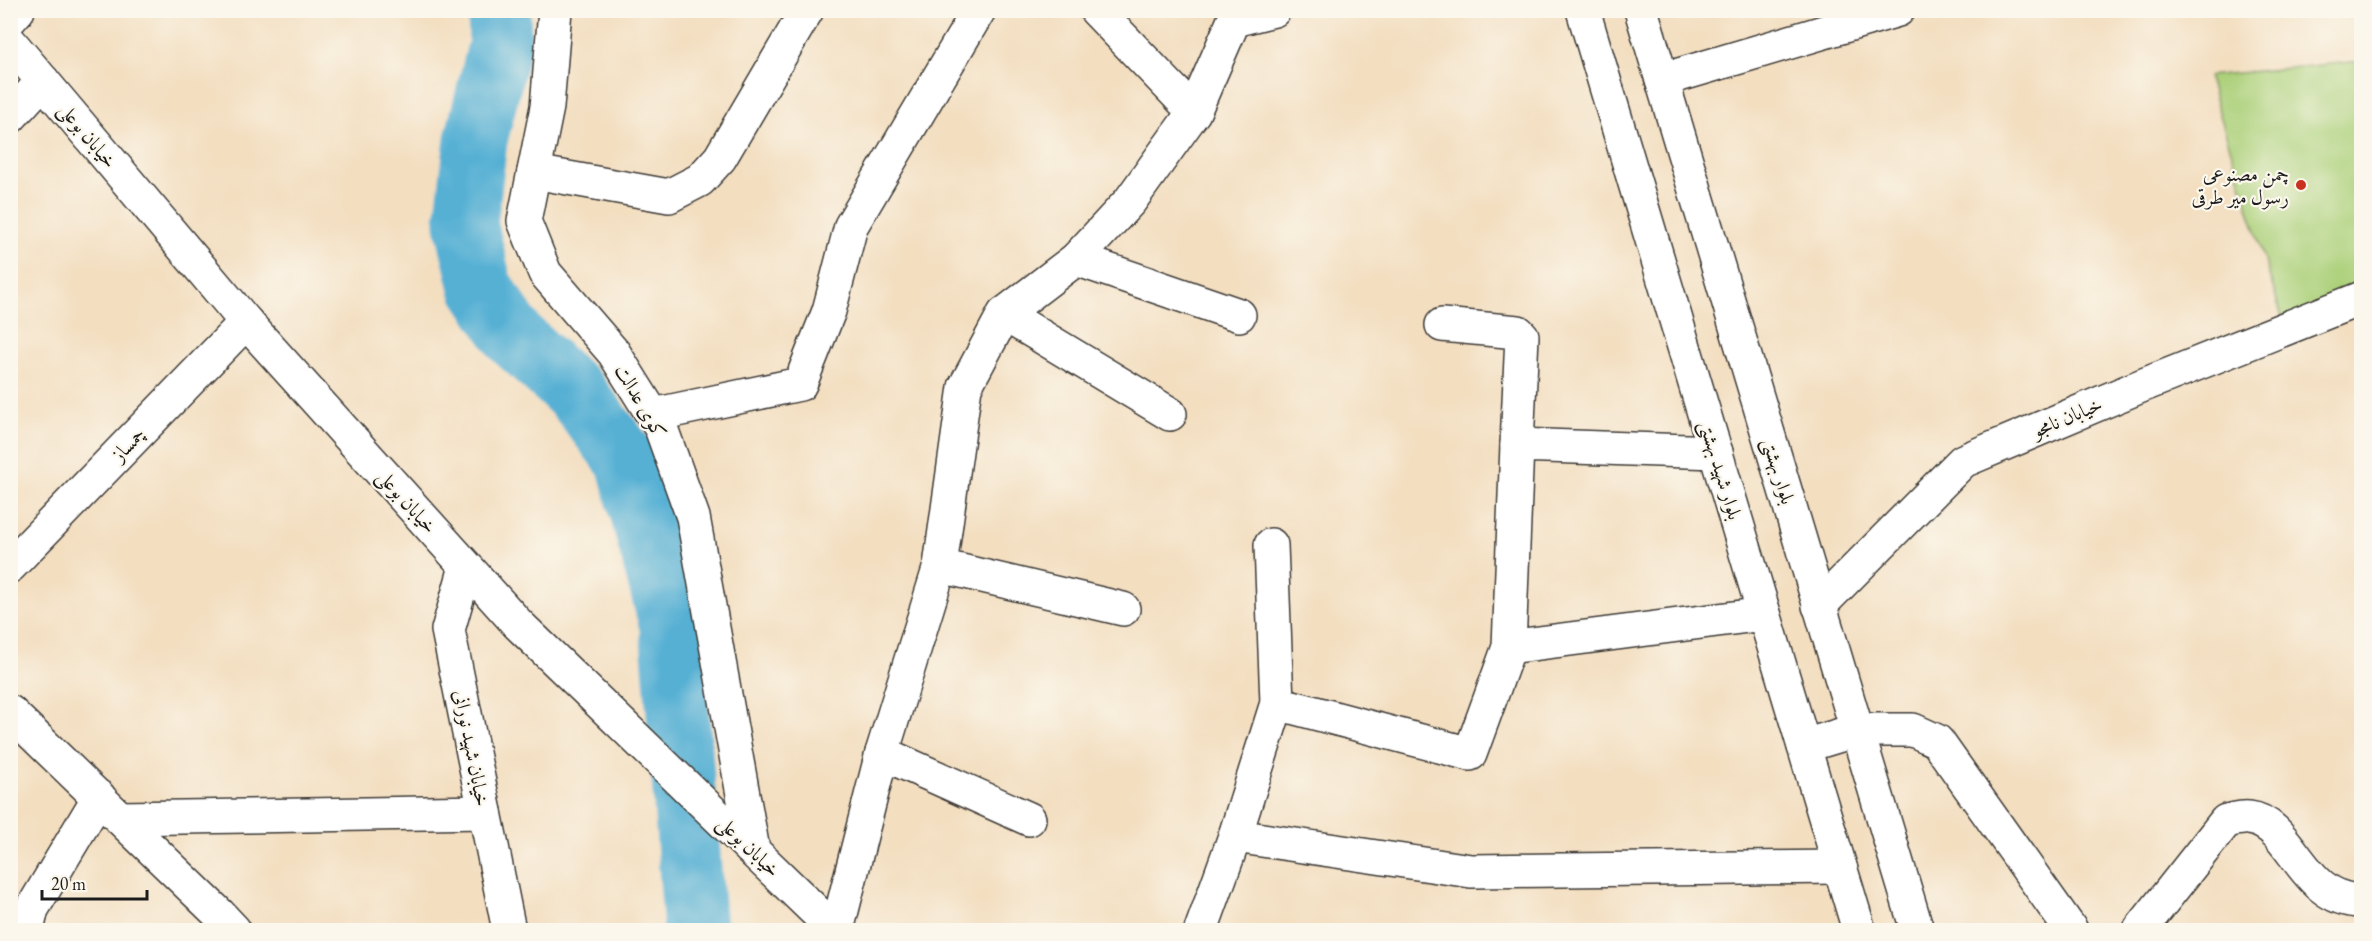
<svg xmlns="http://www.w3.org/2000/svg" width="2372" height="941" font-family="'EB Garamond',Amiri,serif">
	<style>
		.green { fill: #abd079; stroke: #64764a; stroke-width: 1.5 }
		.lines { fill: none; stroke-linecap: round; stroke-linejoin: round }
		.river { stroke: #57b0d4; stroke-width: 63 }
		.minor-casing { stroke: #3c3935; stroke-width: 36 }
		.tertiary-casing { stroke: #3c3935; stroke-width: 36 }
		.secondary-casing { stroke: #3c3935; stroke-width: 36 }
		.minor { stroke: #fff; stroke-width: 33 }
		.tertiary { stroke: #fff; stroke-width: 33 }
		.secondary { stroke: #fff; stroke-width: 33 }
		.poi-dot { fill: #c8321e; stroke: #fbf7ec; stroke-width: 2 }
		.labels { text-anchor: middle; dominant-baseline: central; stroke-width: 4.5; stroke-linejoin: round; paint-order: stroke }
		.street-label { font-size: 20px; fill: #1c1c1c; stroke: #fbf7ec }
		.poi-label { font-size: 20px; fill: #1c1c1c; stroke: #fbf7ec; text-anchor: end }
	</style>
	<rect width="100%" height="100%" fill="#fbf7ec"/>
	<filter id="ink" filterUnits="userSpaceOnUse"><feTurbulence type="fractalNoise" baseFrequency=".0167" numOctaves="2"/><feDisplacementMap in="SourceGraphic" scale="12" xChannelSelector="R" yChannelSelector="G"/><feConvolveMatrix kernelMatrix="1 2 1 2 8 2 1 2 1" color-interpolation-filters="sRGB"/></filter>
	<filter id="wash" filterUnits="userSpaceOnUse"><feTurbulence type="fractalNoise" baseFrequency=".008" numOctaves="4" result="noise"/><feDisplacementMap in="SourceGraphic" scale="24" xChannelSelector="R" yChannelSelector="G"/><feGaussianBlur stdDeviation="1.35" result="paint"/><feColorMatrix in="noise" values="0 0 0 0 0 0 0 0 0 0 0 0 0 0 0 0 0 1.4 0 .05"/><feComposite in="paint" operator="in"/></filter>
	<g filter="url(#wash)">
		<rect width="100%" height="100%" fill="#f3dec0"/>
		<polygon class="green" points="2361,61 2361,295 2282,317 2208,76"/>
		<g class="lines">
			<polyline class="river" points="499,10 500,43 476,140 466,223 481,287 515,338 577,395 628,462 671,626 695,930"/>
		</g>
	</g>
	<g filter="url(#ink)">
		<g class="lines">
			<defs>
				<g id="minor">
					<polyline points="555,10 547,107 524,221 545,273 614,353 661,428 693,517 753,850"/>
					<polyline points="1096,10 1194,112"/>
					<polyline points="10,19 18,10"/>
					<polyline points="1234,20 1274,10"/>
					<polyline points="1662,80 1898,10"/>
					<polyline points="10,117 43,81"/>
					<polyline points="534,172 669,196 700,180 720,158 807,10"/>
					<polyline points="1076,259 1239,315"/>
					<polyline points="1004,314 1170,414"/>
					<polyline points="1442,325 1518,332 1522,336 1517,445"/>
					<polyline points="653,415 800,384 829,311 851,226 979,10"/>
					<polyline points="1716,452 1517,445 1509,647 1764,614"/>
					<polyline points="10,566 246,322"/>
					<polyline points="940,566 1123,609"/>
					<polyline points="466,567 448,630 509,930"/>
					<polyline points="1819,606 1963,461 2141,386 2362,298"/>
					<polyline points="1277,703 1470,754 1509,647"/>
					<polyline points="10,712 219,914 234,930"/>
					<polyline points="1857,730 1913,730 1937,741 2071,930"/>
					<polyline points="882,753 1029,819"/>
					<polyline points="120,818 485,812"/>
					<polyline points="1235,836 1471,871 1840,867"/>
					<polyline points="27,930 32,909 99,797"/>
					<polyline points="837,930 882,753 940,566 965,387 1004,314 1076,259 1130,201 1194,112 1234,20"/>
					<polyline points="1201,930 1235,836 1277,703 1271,545"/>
					<path d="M2140,930L2226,821C2233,820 2242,817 2249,818C2293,823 2301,901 2362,901"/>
				</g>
				<polyline id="tertiary" points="10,42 246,322 518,624 835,930"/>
				<g id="secondary">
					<polyline points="1583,10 1859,930"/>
					<polyline points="1641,10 1917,930"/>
					<polyline points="1804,746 1857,730"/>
				</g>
			</defs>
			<use href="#minor" class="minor-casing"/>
			<use href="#tertiary" class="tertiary-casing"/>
			<use href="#secondary" class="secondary-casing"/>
			<use href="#minor" class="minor"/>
			<use href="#tertiary" class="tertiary"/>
			<use href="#secondary" class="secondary"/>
		</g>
	</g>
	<circle class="poi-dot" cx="2301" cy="185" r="6"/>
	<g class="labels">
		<g class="street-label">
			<text transform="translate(88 135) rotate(50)">خیابان بوعلی</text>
			<text transform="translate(641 401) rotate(60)">کوی عدالت</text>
			<text transform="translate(2067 417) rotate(-23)">خیابان نامجو</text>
			<text transform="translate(128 444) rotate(-46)">چمساز</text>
			<text transform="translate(1721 470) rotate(73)">بلوار شهید بهشتی</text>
			<text transform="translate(1779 471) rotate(73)">بلوار بهشتی</text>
			<text transform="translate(407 501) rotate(48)">خیابان بوعلی</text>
			<text transform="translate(472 748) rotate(79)">خیابان شهید نورانی</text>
			<text transform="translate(749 846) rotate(44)">خیابان بوعلی</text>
		</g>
		<g class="poi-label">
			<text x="2289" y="174">چمن مصنوعی<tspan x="2289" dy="23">رسول میر طرقی</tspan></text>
		</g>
	</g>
	<rect width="2372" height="941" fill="none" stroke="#fbf7ec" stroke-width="36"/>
	<path d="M42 890v9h105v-9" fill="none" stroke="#1c1c1c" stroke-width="3"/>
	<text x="51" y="890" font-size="18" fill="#1c1c1c" stroke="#fbf7ec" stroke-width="4.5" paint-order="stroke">20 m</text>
</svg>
